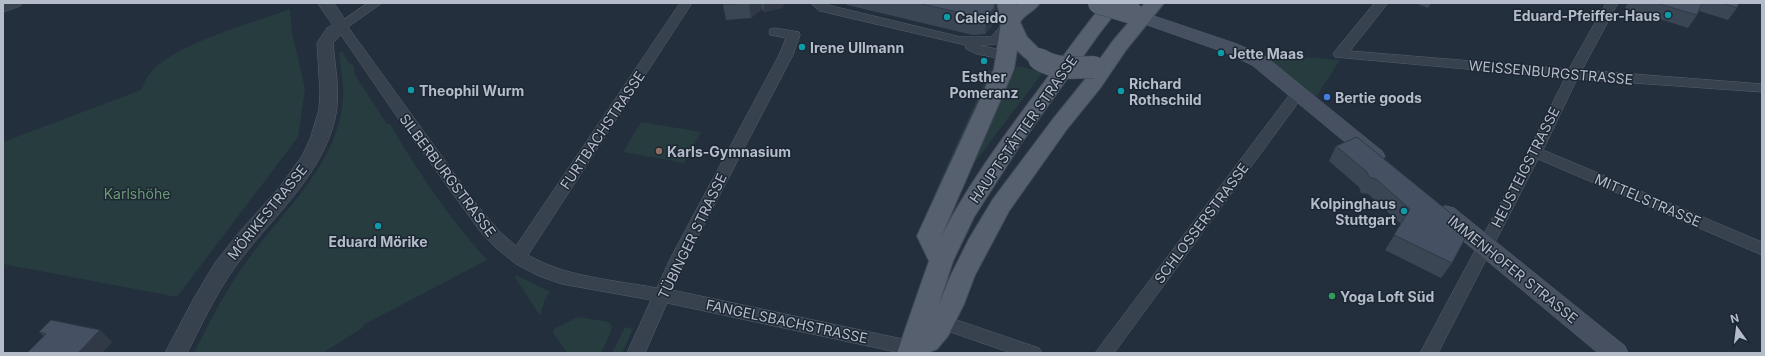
<svg xmlns="http://www.w3.org/2000/svg" width="1765" height="356" font-family="Inter,sans-serif">
	<style>
		.green { fill: #263c3f }
		.lines { fill: none; stroke-linecap: round; stroke-linejoin: round }
		.minor-casing { stroke: #565f6c; stroke-width: 1 }
		.tertiary-casing { stroke: #565f6c; stroke-width: 1 }
		.secondary-casing { stroke: #565f6c; stroke-width: 1 }
		.primary-casing { stroke: #414a57; stroke-width: 2 }
		.minor { fill: #38414e; fill-rule: evenodd }
		.tertiary { fill: #38414e; fill-rule: evenodd }
		.secondary { fill: #465061; fill-rule: evenodd }
		.primary { fill: #56606e; fill-rule: evenodd }
		.primary-bridge-casing { stroke: #414a57; stroke-width: 23; stroke-linecap: butt }
		.primary-bridge { stroke: #56606e; stroke-width: 22 }
		.wall { fill: #3b4654 }
		.shaded-wall { fill: #303945 }
		.building { fill: #455162; stroke: #303945 }
		.culture-dot { fill: #0f9aa8; stroke: #1d2633; stroke-width: 1.5 }
		.shop-dot { fill: #3f7fe0; stroke: #1d2633; stroke-width: 1.5 }
		.education-dot { fill: #8d6e63; stroke: #1d2633; stroke-width: 1.5 }
		.leisure-dot { fill: #2e9e5b; stroke: #1d2633; stroke-width: 1.5 }
		.labels { text-anchor: middle; dominant-baseline: central; stroke-width: 3; stroke-linejoin: round; paint-order: stroke }
		.poi-label { font-size: 14px; font-weight: bold; fill: #b4bcc9; stroke: #1d2633; text-anchor: start }
		.street-label { font-size: 14px; fill: #b4bcc9; stroke: #1d2633 }
		.park-label { font-size: 14px; fill: #6b9a76; stroke: #1d2633 }
	</style>
	<rect width="100%" height="100%" fill="#242f3e"/>
	<g class="green">
		<path d="M290,9L292,32L305,89L298,137L177,297L3,264V142L141,90C144,84 147,76 152,71C177,43 253,23 290,9Z"/>
		<path d="M339,52H343L348,62L354,66L355,75L387,124H390C418,172 450,219 487,260L363,325L364,327L323,353H194C210,321 226,289 247,261C282,211 339,164 343,98C344,83 340,67 339,52Z"/>
		<polygon points="1264,54 1340,60 1316,97 1263,55"/>
		<polygon points="1017,66 1043,72 969,170 1009,74 1013,75"/>
		<polygon points="990,70 997,72 923,224 939,183"/>
		<polygon points="641,122 701,132 684,163 623,152"/>
		<polygon points="516,275 550,292 545,299 540,316 515,277"/>
		<polygon points="578,317 609,322 612,326 610,334 601,353 567,353 553,333 554,329"/>
		<polygon points="625,327 633,329 622,353 612,353"/>
	</g>
	<g class="lines">
		<defs>
			<g id="minor">
				<path d="M368,3H382L348,27L477,205L499,231L516,246L680,3H692L528,255C565,277 614,280 657,288L669,261L779,55L786,38L770,35L769,32L770,29L775,28L799,32L800,35L793,55L685,261L672,290L912,341L918,343L921,348L918,353H901L667,303L645,353H627L651,300L562,284L539,276L516,264L495,247L480,231L400,121L335,26Z"/>
				<path d="M811,3H825L828,5L961,37H991L1006,20H1014L1016,23C1004,42 1003,45 980,45L1012,53L1014,56L1012,59L1007,60L977,54L966,49L965,45L820,11Z"/>
				<polygon points="1375,3 1388,3 1350,51 1569,69 1606,3 1618,3 1582,70 1762,84 1762,92 1577,79 1543,150 1762,242 1762,255 1538,159 1438,353 1420,353 1528,152 1565,78 1335,57 1333,54 1335,51"/>
				<polygon points="1298,88 1303,90 1305,93 1303,96 1114,353 1095,353 1293,90"/>
				<polygon points="942,315 1039,348 1042,353 1011,353 936,327 933,322 936,317"/>
			</g>
			<g id="tertiary">
				<polygon points="3,3 22,3 20,6 3,12"/>
				<path d="M318,3H334L349,26L333,43C335,68 341,94 335,119C321,177 272,217 238,263C217,291 203,322 187,353H165L194,298L215,263L236,236L279,188L302,156L310,139L319,110L320,91L317,43L327,28L332,25Z"/>
			</g>
			<g id="secondary">
				<polygon points="1142,12 1237,44 1266,57 1382,151 1385,156 1382,161 1375,163 1368,161 1252,65 1224,52 1136,21 1133,17 1136,13"/>
				<polygon points="1446,206 1454,208 1625,346 1628,353 1598,353 1438,220 1435,214 1438,208"/>
			</g>
			<path id="primary" d="M997,3H1015L1016,5L1019,3H1040C1035,11 1025,14 1020,22L1027,37L1049,59L1046,63C1033,67 1026,59 1017,50L1014,69L941,237C965,190 996,147 1027,105C1053,71 1077,36 1104,3H1123L1099,34L1020,145L974,217L953,261L938,307L951,275L969,239L993,199L1053,119L1087,77L1112,42L1145,3H1164L1126,50L1101,87L1067,129L1009,211L975,275L964,304L948,336L937,349L927,353H897L929,261L917,236L994,69L1001,22Z"/>
		</defs>
		<use href="#minor" class="minor-casing"/>
		<use href="#tertiary" class="tertiary-casing"/>
		<use href="#secondary" class="secondary-casing"/>
		<use href="#primary" class="primary-casing"/>
		<use href="#minor" class="minor"/>
		<use href="#tertiary" class="tertiary"/>
		<use href="#secondary" class="secondary"/>
		<use href="#primary" class="primary"/>
		<defs>
			<g id="primary-bridge">
				<polyline points="1099,3 1132,13"/>
				<path d="M1039,59C1057,70 1073,68 1094,67"/>
			</g>
		</defs>
		<use href="#primary-bridge" class="primary-bridge-casing"/>
		<use href="#primary-bridge" class="primary-bridge"/>
	</g>
	<g class="wall">
		<polygon points="723,3 785,3 782,8 764,12 762,9 751,18 726,20 723,5 725,4"/>
		<polygon points="844,3 997,3 992,26 985,34 973,35 847,5"/>
		<polygon points="1415,3 1431,3 1428,8"/>
		<polygon points="1628,3 1739,3 1737,8 1728,20 1699,11 1697,15 1688,28 1625,8"/>
		<polygon points="1357,137 1452,263 1441,278 1385,250 1401,224 1368,194 1361,193 1359,187 1329,161 1336,146"/>
		<polygon points="39,332 112,342 102,353 27,353 44,336"/>
	</g>
	<g class="shaded-wall">
		<polygon points="749,3 761,3 762,9 751,18"/>
		<polygon points="764,3 785,3 782,8 764,12"/>
		<polygon points="995,3 997,3 992,26 985,34 987,16"/>
		<polygon points="100,330 112,342 102,353 78,353"/>
	</g>
	<g class="building">
		<polygon points="727,3 749,3 723,5"/>
		<polygon points="917,3 995,3 994,8 987,16 975,16"/>
		<polygon points="1656,3 1702,3 1697,15"/>
		<polygon points="1723,3 1739,3 1737,8"/>
		<polygon points="1357,137 1470,229 1452,263 1394,235 1410,209 1376,179 1369,177 1367,172 1336,146"/>
		<polygon points="51,320 100,330 78,353 27,353 46,334 39,332"/>
	</g>
	<g class="culture-dot">
		<circle cx="1668" cy="15" r="4"/>
		<circle cx="947" cy="17" r="4"/>
		<circle cx="802" cy="47" r="4"/>
		<circle cx="1221" cy="53" r="4"/>
		<circle cx="984" cy="61" r="4"/>
		<circle cx="411" cy="90" r="4"/>
		<circle cx="1121" cy="91" r="4"/>
		<circle cx="1404" cy="211" r="4"/>
		<circle cx="378" cy="226" r="4"/>
	</g>
	<circle class="shop-dot" cx="1327" cy="97" r="4"/>
	<circle class="education-dot" cx="659" cy="151" r="4"/>
	<circle class="leisure-dot" cx="1332" cy="296" r="4"/>
	<g class="labels">
		<g class="poi-label">
			<text x="1660" y="15" text-anchor="end">Eduard-Pfeiffer-Haus</text>
			<text x="955" y="17">Caleido</text>
			<text x="810" y="47">Irene Ullmann</text>
			<text x="1229" y="53">Jette Maas</text>
			<text x="984" y="76" text-anchor="middle">Esther<tspan x="984" dy="16">Pomeranz</tspan></text>
			<text x="1129" y="83">Richard<tspan x="1129" dy="16">Rothschild</tspan></text>
			<text x="419" y="90">Theophil Wurm</text>
			<text x="1335" y="97">Bertie goods</text>
			<text x="667" y="151">Karls-Gymnasium</text>
			<text x="1396" y="203" text-anchor="end">Kolpinghaus<tspan x="1396" dy="16">Stuttgart</tspan></text>
			<text x="378" y="241" text-anchor="middle">Eduard Mörike</text>
			<text x="1340" y="296">Yoga Loft Süd</text>
		</g>
		<g class="street-label">
			<text transform="translate(1551 72) rotate(5)">WEISSENBURGSTRASSE</text>
			<text transform="translate(1023 129) rotate(-55)">HAUPTSTÄTTER STRASSE</text>
			<text transform="translate(602 130) rotate(-56)">FURTBACHSTRASSE</text>
			<text transform="translate(1525 167) rotate(-63)">HEUSTEIGSTRASSE</text>
			<text transform="translate(448 175) rotate(53)">SILBERBURGSTRASSE</text>
			<text transform="translate(1648 200) rotate(23)">MITTELSTRASSE</text>
			<text transform="translate(267 212) rotate(-51)">MÖRIKESTRASSE</text>
			<text transform="translate(1201 223) rotate(-53)">SCHLOSSERSTRASSE</text>
			<text transform="translate(692 236) rotate(-64)">TÜBINGER STRASSE</text>
			<text transform="translate(1513 269) rotate(39)">IMMENHOFER STRASSE</text>
			<text transform="translate(787 321) rotate(12)">FANGELSBACHSTRASSE</text>
		</g>
		<g class="park-label">
			<text x="137" y="193">Karlshöhe</text>
		</g>
	</g>
	<rect width="1765" height="356" fill="none" stroke="#b4bcc9" stroke-width="8"/>
	<g transform="translate(1737 328) rotate(346)" stroke="#1d2633" stroke-width="3" paint-order="stroke">
	<path d="M0-3L7 15L0 10L-7 15Z" fill="#b4bcc9"/>
	<text y="-6" font-size="11" font-weight="bold" text-anchor="middle" fill="#b4bcc9">N</text>
	</g>
</svg>
